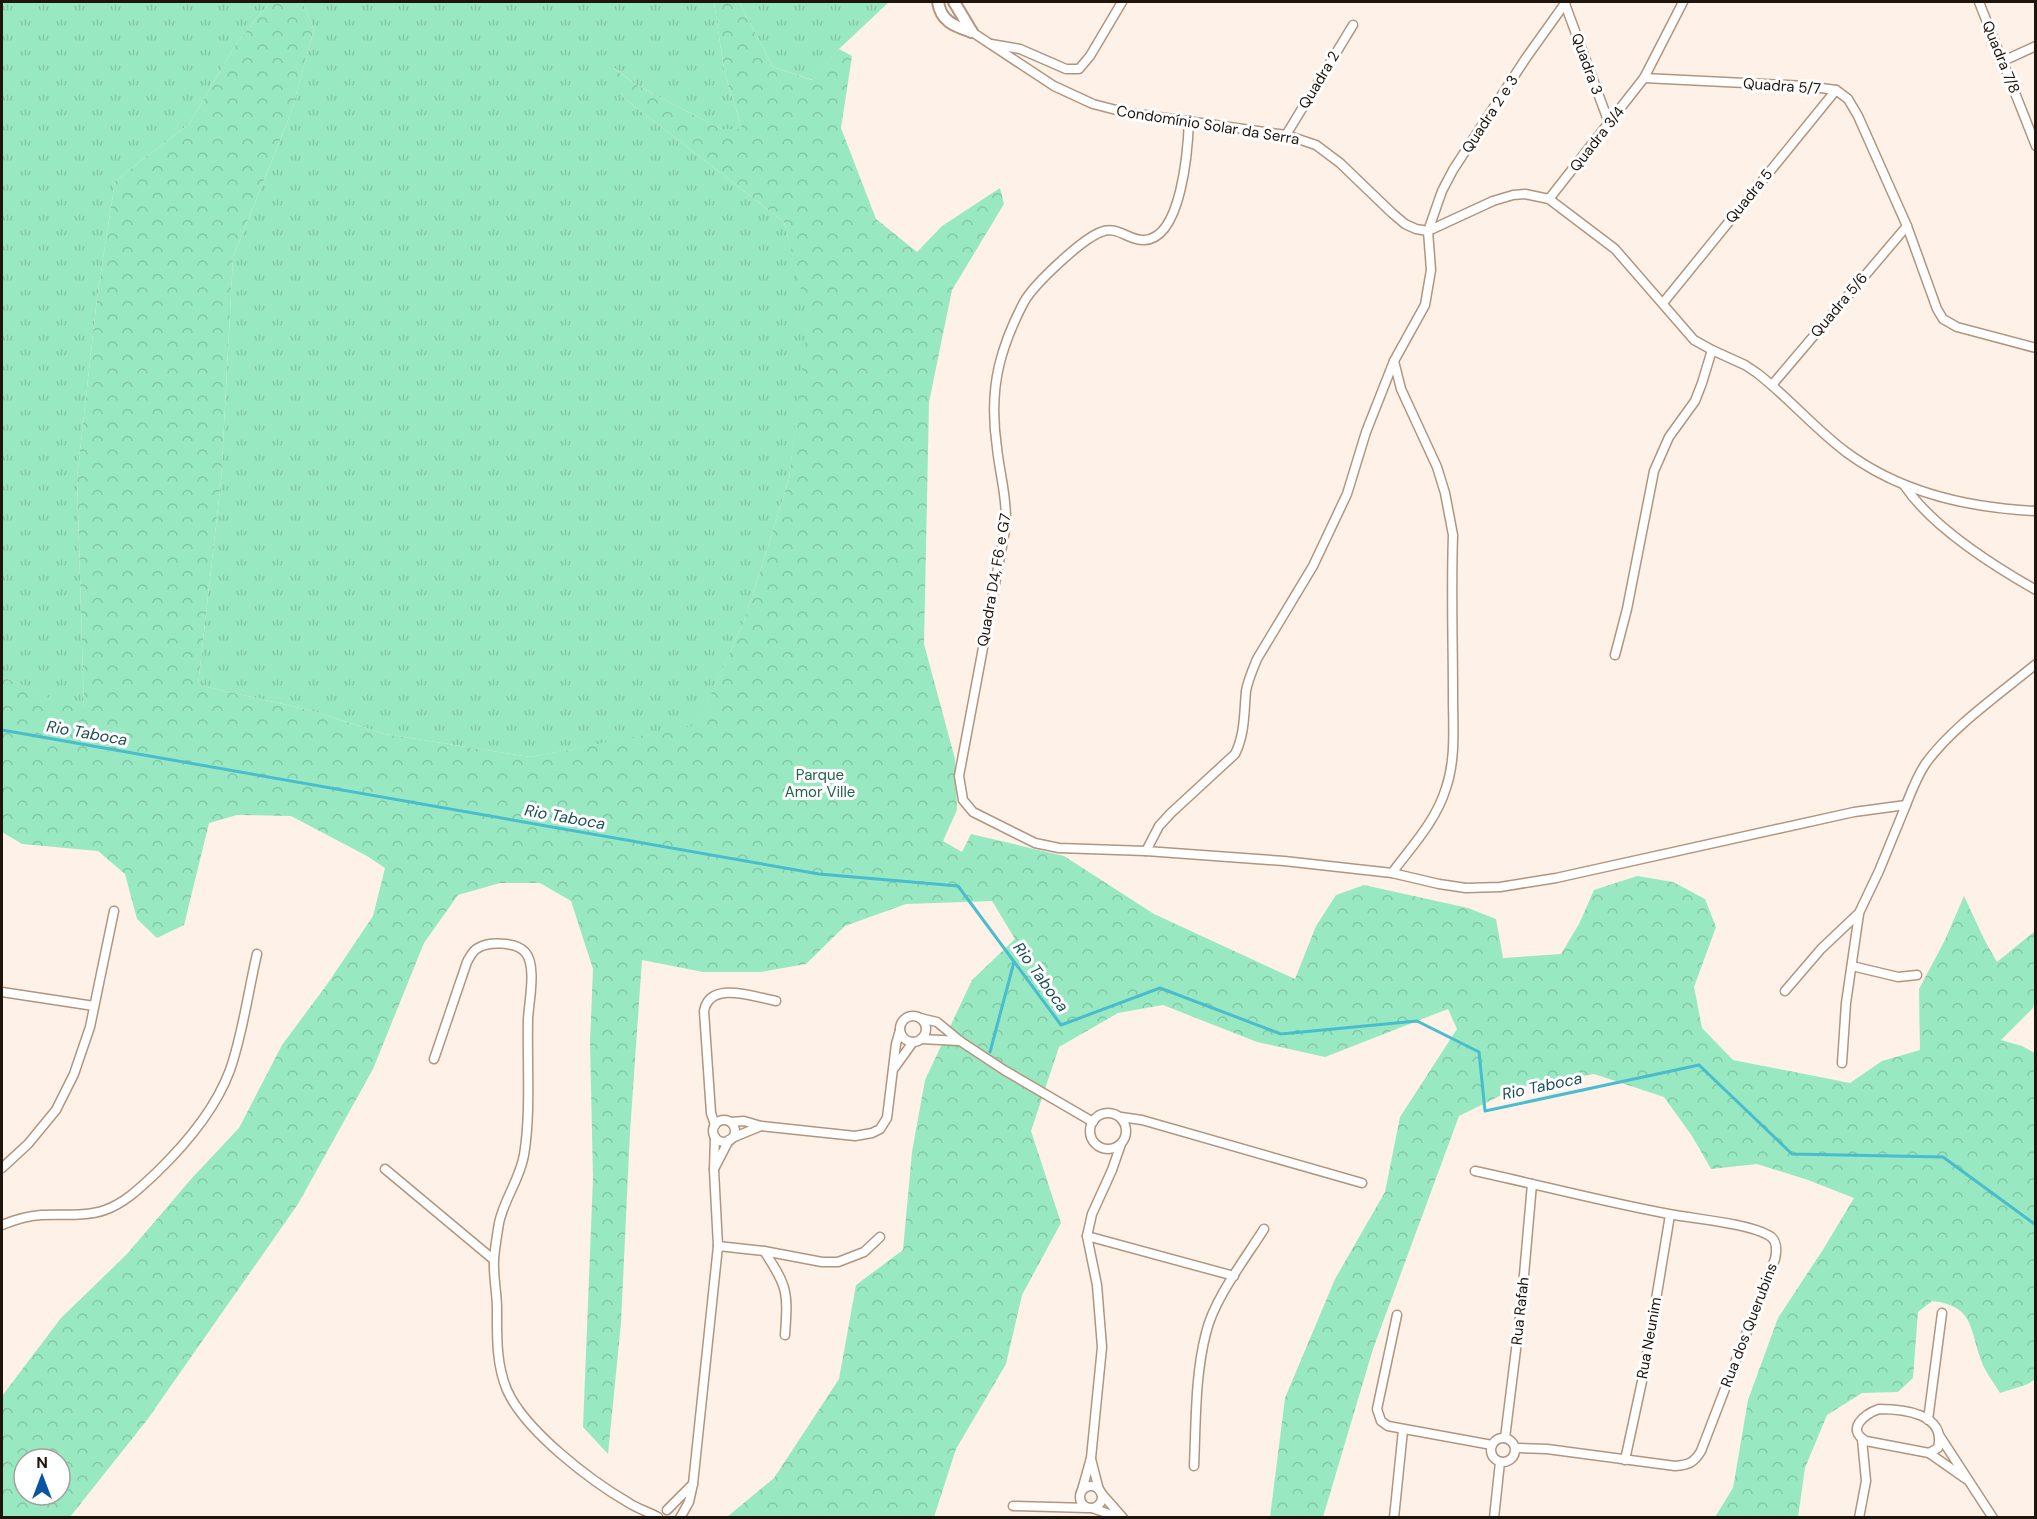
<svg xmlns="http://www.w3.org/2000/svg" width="2037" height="1519" font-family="'DM Sans',sans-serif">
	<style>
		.grass { fill: url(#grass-tufts) }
		.forest { fill: url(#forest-crowns); fill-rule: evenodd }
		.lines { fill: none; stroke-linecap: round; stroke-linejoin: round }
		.stream { stroke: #49bcce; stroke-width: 3 }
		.minor-casing { stroke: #b1957f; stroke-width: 11 }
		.tertiary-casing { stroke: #b1957f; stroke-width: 14 }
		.minor { stroke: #fff; stroke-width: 8 }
		.tertiary { stroke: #fff; stroke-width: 10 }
		.labels { text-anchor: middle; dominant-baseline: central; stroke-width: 6; stroke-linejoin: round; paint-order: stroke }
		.street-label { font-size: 15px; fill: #1f150c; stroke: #fff }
		.park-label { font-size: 15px; fill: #216347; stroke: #fff }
		.water-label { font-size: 16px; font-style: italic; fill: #1e4f57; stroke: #fff }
	</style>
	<defs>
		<pattern id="grass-tufts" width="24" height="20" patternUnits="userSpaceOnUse" patternTransform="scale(1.5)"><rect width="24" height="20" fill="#98e9c1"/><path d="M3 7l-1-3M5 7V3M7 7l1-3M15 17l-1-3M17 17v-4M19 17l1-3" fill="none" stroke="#83c7a5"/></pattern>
		<pattern id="forest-crowns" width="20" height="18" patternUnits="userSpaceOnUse" patternTransform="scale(1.5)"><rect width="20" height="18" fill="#98e9c1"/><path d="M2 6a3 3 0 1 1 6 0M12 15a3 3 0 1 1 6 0" fill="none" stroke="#83c7a5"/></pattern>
	</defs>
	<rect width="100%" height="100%" fill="#fef1e8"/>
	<g class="grass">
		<polygon points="2,2 270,2 236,44 189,124 115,181 97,298 77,478 84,710 2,677"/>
		<polygon points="302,2 714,2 724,70 742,129 721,129 638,86 614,68 624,98 784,222 809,317 789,479 745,619 697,726 530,757 385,734 309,710 198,685 221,481 233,257 291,113 314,29"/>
		<polygon points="739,2 889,2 839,49 813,80 773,67"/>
	</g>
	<path class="forest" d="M270,2H302L314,29L291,113L233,257L221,481L198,685L309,710L385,734L530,757L697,725L745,619L789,479L808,317L784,222L624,98L612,67L638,86L721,129H742L724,70L714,2H739L773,67L812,80L839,49L852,56L841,128L876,219L917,252L942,226L1000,188L1004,204L952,290L929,402L924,644L955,759L957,810L943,841L962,852L971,834L1064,856L1154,914L1295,979L1316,926L1336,895L1364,885L1468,908L1496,919L1503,958L1561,954L1579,924L1594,890L1637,876L1673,882L1705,899L1716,927L1694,987L1702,1028L1733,1060L1850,1083L1882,1061L1920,1050L1919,989L1945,940L1964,896L1985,941L1997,962L2035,931L2036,993L2033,1008L2001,1040L2022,1046L2035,1053V1379L2028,1384L2000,1393C1994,1383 1985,1372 1981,1360C1969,1327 1974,1306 1932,1301L1918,1312L1913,1378L1898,1392L1862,1393L1827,1415L1805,1468L1798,1517H1715L1733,1488L1748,1400L1778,1318L1824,1248L1854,1198L1808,1180L1757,1164L1711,1169L1692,1136L1664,1097L1594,1074L1516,1088L1459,1116L1373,1349L1323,1517H1270L1285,1398L1335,1279L1385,1192L1400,1117L1457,1029L1448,1009L1325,1057L1257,1042L1163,1005L1118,1013L1059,1047L1031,1131L1061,1223L1022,1295L1006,1364L956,1449L934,1517H727L774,1478L839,1379L856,1285L903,1250L912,1152L925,1080L972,980L1015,939L992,901L906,904L845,926L806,964L761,972H703L642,960L630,1132L621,1323L608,1454L583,1427L593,1178L590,1043L593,969L571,901L540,883H500L458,895L424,943L373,1069L298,1204L147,1420L70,1517H2V1396L61,1318L127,1254L192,1178L239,1128L282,1045L328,983L373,916L385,868L367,856L291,816L237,815L209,823L184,925L157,938L137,919L125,874L98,851L22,844L2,832V677L84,709L77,478L97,298L115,181L189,124L236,44ZM24,1459H60V1495H24Z"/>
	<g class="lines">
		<g class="stream">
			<polyline points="2,730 819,874 958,886 1061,1025 1160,988 1281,1034 1417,1021 1479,1052 1485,1111 1699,1065 1792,1154 1943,1157 2036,1225"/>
			<polyline points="990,1052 1014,962"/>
		</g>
		<defs>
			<g id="minor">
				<polyline points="1979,2 2036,146"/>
				<polyline points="1565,4 1609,123"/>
				<path d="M972,32L1054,86L1093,104L1124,112L1286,135L1316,145L1340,163L1392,213L1405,224L1416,229L1428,231L1493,201L1513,195L1525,194L1549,199L1615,249L1694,340L1712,350L1745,365L1757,373C1788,397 1814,428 1846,452C1901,493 1969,508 2036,511"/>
				<polyline points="991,44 1020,49 1066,69 1079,69 1090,56 1122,2"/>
				<polyline points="2003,61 2036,46"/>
				<polyline points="1644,78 1806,86 1836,90 1848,99 1858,116 1907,226 1937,309 1943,319 1957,327 2036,348"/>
				<path d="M1189,120C1188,148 1182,239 1144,240C1129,241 1117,225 1101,232C1082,239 1034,284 1024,302C1014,321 1004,345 999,366C993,392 993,421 997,448C1000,476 1007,496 1006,525L959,776L963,800L973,812L1035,843L1059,848L1146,851L1284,861L1392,873L1439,884L1466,888L1500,887L1556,878L1854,812L1906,805C1912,790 1917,776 1926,763C1952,727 2001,693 2036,664"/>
				<polyline points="1286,135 1353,25"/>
				<polyline points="1549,199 1644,78 1683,2"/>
				<polyline points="1663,303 1836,90"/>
				<polyline points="1772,385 1907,226"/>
				<path d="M1904,485C1932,527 1992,565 2036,590"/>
				<polyline points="1615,655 1627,609 1654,471 1669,437 1695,401 1702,383 1712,350"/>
				<path d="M1146,851L1159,826L1171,813L1235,754C1245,734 1244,713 1246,691C1248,680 1253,669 1257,659L1313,566L1347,494L1366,432L1394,361"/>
				<path d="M1392,873C1412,846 1436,821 1446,788C1456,759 1453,726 1453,697C1453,643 1451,589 1453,535L1445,493L1437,467L1401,389L1394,361L1425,305L1431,270L1428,231L1442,191L1453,170L1526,58L1566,2"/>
				<polyline points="1852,966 1898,977 1917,975"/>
				<polyline points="1785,991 1821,949 1859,913 1879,871 1906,805"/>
				<polyline points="2,992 94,1006"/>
				<circle cx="913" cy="1029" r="13"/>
				<polyline points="920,1018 937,1022 960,1041 1004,1070 1093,1122"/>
				<polyline points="921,1039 960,1041"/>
				<path d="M434,1059L467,962C470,957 472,951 478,948C489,941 516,942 525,952C537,965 529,1001 528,1019C527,1062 531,1114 524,1155C520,1179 504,1199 499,1223C497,1235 495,1247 494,1259C493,1276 497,1293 497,1309C497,1336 496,1364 507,1390C525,1431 591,1481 629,1503C638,1509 649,1512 658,1517"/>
				<polyline points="1842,1063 1846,1003 1859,914"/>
				<polyline points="895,1067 913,1042"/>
				<circle cx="1108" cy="1131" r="18"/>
				<polyline points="1121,1117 1142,1120 1362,1183"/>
				<circle cx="724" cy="1131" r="11"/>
				<polyline points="731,1122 744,1121 761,1126 855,1136 872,1133 880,1129 887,1118 896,1044 900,1030"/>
				<path d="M715,1125L711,1113L704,1011C710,980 754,997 776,1001"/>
				<polyline points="732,1138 761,1126"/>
				<polyline points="2,1168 28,1144 56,1110 74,1074 90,1027 114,911"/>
				<polyline points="385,1169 494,1260"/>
				<polyline points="714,1169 729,1140"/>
				<path d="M1475,1171C1540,1185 1604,1202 1669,1214C1695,1219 1746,1223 1768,1235C1777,1239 1777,1250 1775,1259L1701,1451C1694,1463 1688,1465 1675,1466L1547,1449L1516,1448"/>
				<path d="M2,1225C14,1220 28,1216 41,1215C62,1214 85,1217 105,1210C125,1203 141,1187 156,1173C185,1145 216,1108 230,1070C243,1033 248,992 257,954"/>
				<polyline points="1087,1236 1234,1276"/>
				<polyline points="718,1246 764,1251 822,1262 838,1262 864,1252 880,1237"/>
				<path d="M764,1251C788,1287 788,1292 785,1335"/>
				<polyline points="1397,1315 1377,1409 1381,1421 1388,1426 1492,1445"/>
				<path d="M1879,1409C1902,1409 1947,1413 1938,1448L1929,1453L1866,1441C1845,1429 1865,1414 1879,1409Z"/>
				<polyline points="1928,1420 1942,1313"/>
				<polyline points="1939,1435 1993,1518"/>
				<circle cx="1503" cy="1450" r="12"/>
				<polyline points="1505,1438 1521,1309 1532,1184"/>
				<polyline points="1929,1453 1966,1479"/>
				<polyline points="1091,1459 1099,1490"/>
				<polyline points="1625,1460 1644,1372 1670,1215"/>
				<path d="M1194,1466C1196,1422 1195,1375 1206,1333C1214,1299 1245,1259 1264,1229"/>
				<circle cx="1091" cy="1497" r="11"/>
				<polyline points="1082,1490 1091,1458 1102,1347 1097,1285 1087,1236 1092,1214 1112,1170 1121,1144"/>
				<polyline points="1101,1493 1123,1518"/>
				<polyline points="1013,1506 1088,1508"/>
				<polyline points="1092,1508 1121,1518"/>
				<polyline points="667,1510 693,1484"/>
				<polyline points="680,1518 689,1502 693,1484 718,1246 714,1170 715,1137"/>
				<polyline points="1394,1518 1403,1430"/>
				<polyline points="1494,1518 1500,1462"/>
				<polyline points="1859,1518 1866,1481 1862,1439"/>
			</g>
			<g id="tertiary">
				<path d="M938,2C941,22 955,26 972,32"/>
				<polyline points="954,2 972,32"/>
			</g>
		</defs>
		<use href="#minor" class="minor-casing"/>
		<use href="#tertiary" class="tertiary-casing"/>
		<use href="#minor" class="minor"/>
		<use href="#tertiary" class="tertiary"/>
	</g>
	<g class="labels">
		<g class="street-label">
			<text transform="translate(2001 57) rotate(68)">Quadra 7/8</text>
			<text transform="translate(1587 64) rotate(70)">Quadra 3</text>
			<text transform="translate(1319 80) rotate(-59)">Quadra 2</text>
			<text transform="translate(1782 86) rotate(4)">Quadra 5/7</text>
			<text transform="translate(1490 114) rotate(-57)">Quadra 2 e 3</text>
			<text transform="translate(1208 125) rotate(9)">Condomínio Solar da Serra</text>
			<text transform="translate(1597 139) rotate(-52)">Quadra 3/4</text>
			<text transform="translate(1749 196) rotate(-51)">Quadra 5</text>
			<text transform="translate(1839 305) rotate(-50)">Quadra 5/6</text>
			<text transform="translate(994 580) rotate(-80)">Quadra D4, F6 e G7</text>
			<text transform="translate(1520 1311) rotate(-84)">Rua Rafah</text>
			<text transform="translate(1749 1325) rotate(-69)">Rua dos Querubins</text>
			<text transform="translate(1649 1338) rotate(-80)">Rua Neunim</text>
		</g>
		<g class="park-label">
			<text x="820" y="775">Parque<tspan x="820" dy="17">Amor Ville</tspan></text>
		</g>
		<g class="water-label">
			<text transform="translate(87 733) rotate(10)">Rio Taboca</text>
			<text transform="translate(565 817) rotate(10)">Rio Taboca</text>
			<text transform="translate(1041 977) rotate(54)">Rio Taboca</text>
			<text transform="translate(1542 1086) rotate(-12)">Rio Taboca</text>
		</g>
	</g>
	<rect width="2037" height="1519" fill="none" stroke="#1f150c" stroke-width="6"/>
	<g transform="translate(42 1477)"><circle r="28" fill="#ffffff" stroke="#a5a19e" stroke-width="1.5"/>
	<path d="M0-4.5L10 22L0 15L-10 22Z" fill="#0955a4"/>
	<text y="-9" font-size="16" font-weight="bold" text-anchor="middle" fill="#1f150c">N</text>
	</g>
</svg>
